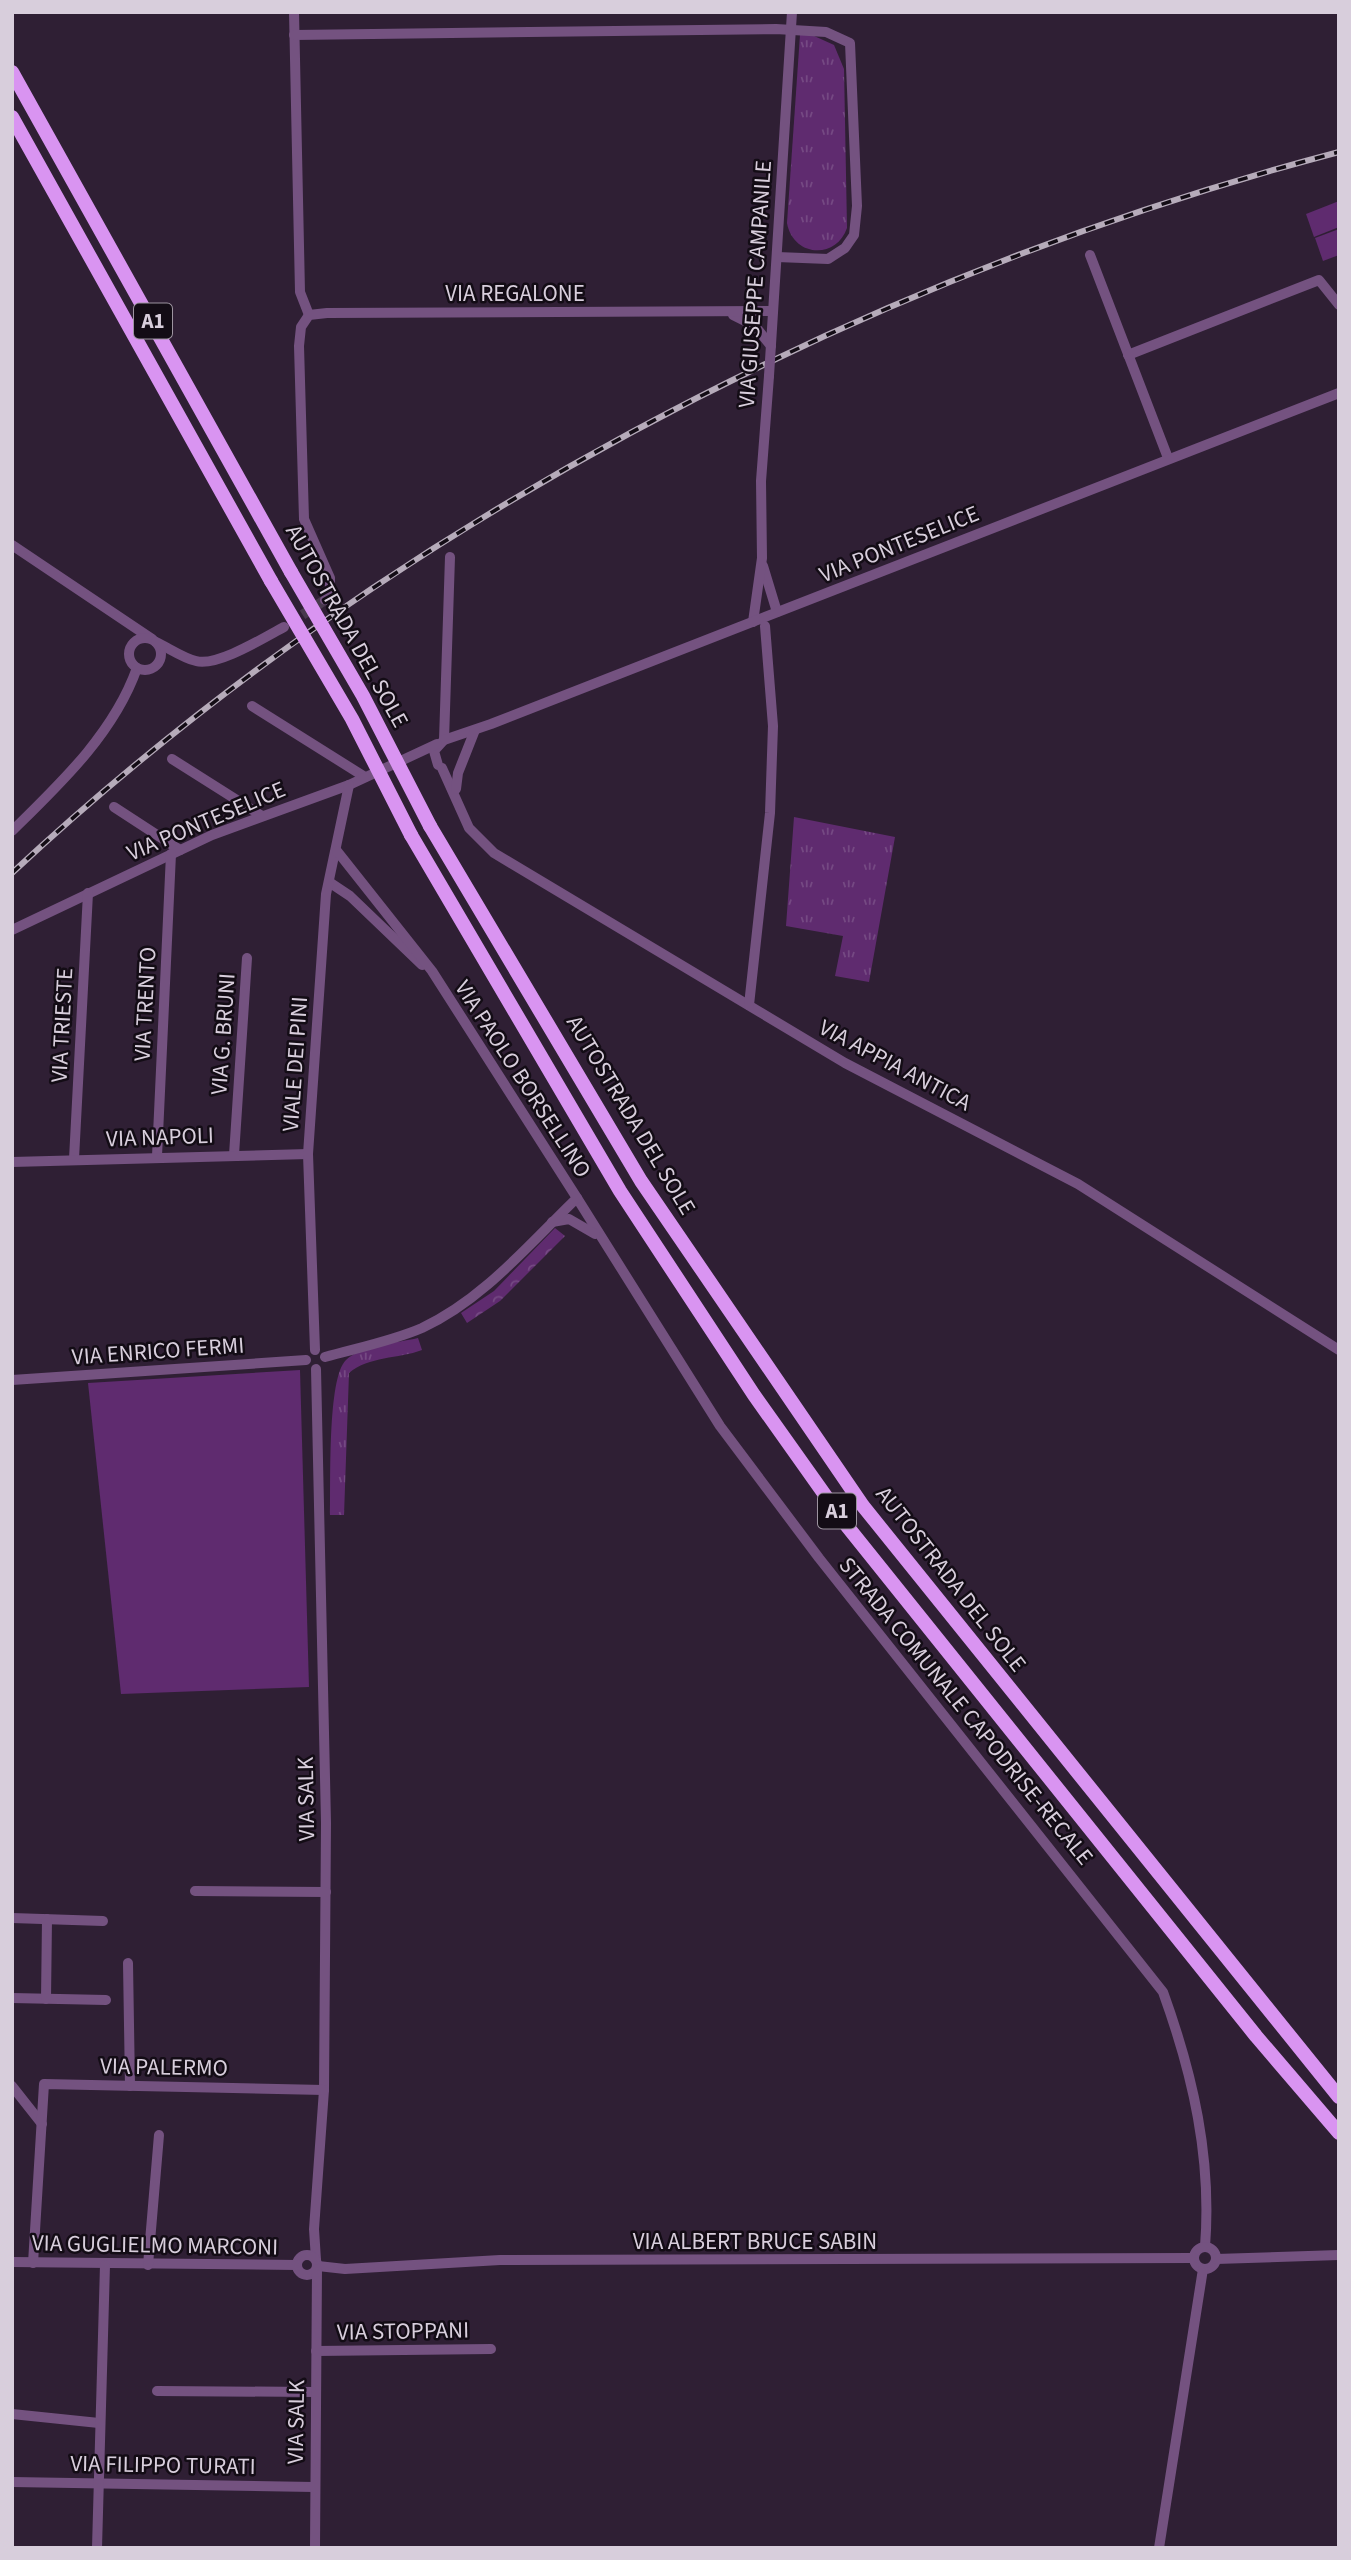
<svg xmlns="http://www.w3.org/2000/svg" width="1351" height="2560" font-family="'Source Sans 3',sans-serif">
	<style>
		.grass { fill: url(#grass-tufts) }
		.park { fill: url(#park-crowns) }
		.garden { fill: #5f2b6f }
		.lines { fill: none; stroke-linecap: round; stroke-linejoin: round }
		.minor-tunnel { stroke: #48394d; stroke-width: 10; stroke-dasharray: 10 5; stroke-linecap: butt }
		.minor { stroke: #745280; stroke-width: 10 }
		.highway { stroke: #d994f1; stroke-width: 14 }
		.rail-casing { stroke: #b6abba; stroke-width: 6 }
		.rail { stroke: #130c15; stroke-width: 3.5; stroke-dasharray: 10; stroke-linecap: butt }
		.minor-bridge { stroke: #745280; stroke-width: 10 }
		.highway-bridge { stroke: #d994f1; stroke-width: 14 }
		.labels { text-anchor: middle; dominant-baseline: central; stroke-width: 5; stroke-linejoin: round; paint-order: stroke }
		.shield { fill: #130c15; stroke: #9d94a0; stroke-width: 2 }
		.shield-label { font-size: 21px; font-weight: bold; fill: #d8cedc }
		.street-label { font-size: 23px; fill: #d8cedc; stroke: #130c15 }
	</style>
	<defs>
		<pattern id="grass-tufts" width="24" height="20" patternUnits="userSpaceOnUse" patternTransform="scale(1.75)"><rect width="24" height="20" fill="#5f2b6f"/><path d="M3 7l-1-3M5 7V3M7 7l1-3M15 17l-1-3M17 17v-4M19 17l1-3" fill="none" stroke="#754983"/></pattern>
		<pattern id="park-crowns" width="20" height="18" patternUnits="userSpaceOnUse" patternTransform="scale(1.75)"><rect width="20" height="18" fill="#5f2b6f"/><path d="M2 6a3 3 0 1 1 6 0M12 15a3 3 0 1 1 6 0" fill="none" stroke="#754983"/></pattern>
	</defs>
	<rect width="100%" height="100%" fill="#2f1f34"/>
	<g class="grass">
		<path d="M800,35H812L834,45L844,69L847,228C836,260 793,257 787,223Z"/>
		<polygon points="794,817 895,837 869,982 835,976 843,936 786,926"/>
		<path d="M418,1338L422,1350C398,1359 369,1356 349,1373L344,1515H330C331,1485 327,1378 346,1360C362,1345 397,1343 418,1338Z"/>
	</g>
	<polygon class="park" points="555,1228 565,1236 500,1301 467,1323 461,1313 494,1291"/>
	<g class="garden">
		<polygon points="1339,201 1339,227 1314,237 1306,214"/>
		<polygon points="1339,229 1339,255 1323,261 1315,238"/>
		<polygon points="300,1370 309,1687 121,1694 88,1383"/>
	</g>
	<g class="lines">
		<polyline class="minor-tunnel" points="290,623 325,600"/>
		<g class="minor">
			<polyline points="294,12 300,292 309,315"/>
			<polyline points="294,35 776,29 826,32 850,43 857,206 854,235 845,248 828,259 777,257"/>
			<polyline points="1090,255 1168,458"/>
			<polyline points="733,315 755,326 771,346"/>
			<polyline points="1128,355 1319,280 1339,305"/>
			<polyline points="12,545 152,639"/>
			<polyline points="763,566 777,612"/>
			<polyline points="325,600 330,594 330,578 304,519 299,346 301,327 309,315 327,313 773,311"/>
			<polyline points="753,622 762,558 761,481 769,376"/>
			<circle cx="145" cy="654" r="16"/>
			<path d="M156,642C169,648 183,658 196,661C217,667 265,637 284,627"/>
			<polyline points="252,706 365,777"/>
			<polyline points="444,740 450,557"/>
			<polyline points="172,759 262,816"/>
			<polyline points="438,765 434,751 444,740 491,724 1339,393"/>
			<polyline points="442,768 469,828 494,853 845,1063 1078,1184 1339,1350"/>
			<polyline points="456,789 458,773 475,730"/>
			<polyline points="114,807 180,850"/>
			<path d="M12,831C61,783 114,733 137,668"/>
			<polyline points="329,882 350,896 422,965"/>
			<polyline points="12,930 212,835 349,785 437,744"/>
			<polyline points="749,1005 770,813 773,726 765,626"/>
			<polyline points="234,1155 247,958"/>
			<polyline points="157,1156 171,854"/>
			<polyline points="74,1159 88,893"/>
			<polyline points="12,1162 308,1154"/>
			<path d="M577,1198L720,1426L819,1558L1163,1992C1193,2075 1212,2158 1205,2247"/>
			<polyline points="552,1222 569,1219 595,1234"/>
			<polyline points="315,1350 308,1154 326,894 349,785"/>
			<path d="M325,1357C357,1348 392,1341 422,1328C484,1299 529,1244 577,1198L432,971L337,851"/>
			<polyline points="316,1369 326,1823 324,2090 314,2229 316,2260"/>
			<polyline points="12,1380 306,1360"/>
			<polyline points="195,1891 326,1892"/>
			<polyline points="12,1918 103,1921"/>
			<polyline points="128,1963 130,2086"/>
			<polyline points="12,1998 106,2000"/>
			<polyline points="46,1999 47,1919"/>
			<polyline points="12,2086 42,2124"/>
			<circle cx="1205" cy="2258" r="11"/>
			<circle cx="307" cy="2265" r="10"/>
			<polyline points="1216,2259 1339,2255"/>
			<polyline points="12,2262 297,2265"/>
			<polyline points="33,2263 44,2084 324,2090"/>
			<polyline points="148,2265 159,2135"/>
			<polyline points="318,2266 345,2269 500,2260 1194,2258"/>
			<polyline points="316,2351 491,2349"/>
			<polyline points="157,2391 315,2392"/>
			<polyline points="12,2414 99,2423"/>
			<polyline points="12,2482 314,2487"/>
			<polyline points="97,2548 105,2265"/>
			<polyline points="315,2548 317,2269"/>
			<polyline points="1159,2548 1203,2269"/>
		</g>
		<g class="highway">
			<polyline points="12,72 291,572"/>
			<polyline points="12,117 271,581"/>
			<polyline points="430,826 641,1181 863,1506 1339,2097"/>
			<polyline points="411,835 620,1191 754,1395 847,1526 1256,2036 1339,2133"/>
		</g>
		<defs>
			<path id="rail" d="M12,873C378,532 856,279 1339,152"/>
		</defs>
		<use href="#rail" class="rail-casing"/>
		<use href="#rail" class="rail"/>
		<polyline class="minor-bridge" points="769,376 792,12"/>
		<g class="highway-bridge">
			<polyline points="291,572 363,696 430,826"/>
			<polyline points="271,581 352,719 411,835"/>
		</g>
	</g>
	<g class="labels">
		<g class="shield">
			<rect x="134" y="303.5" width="38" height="35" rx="5"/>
			<rect x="818" y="1493.5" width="38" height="35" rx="5"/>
		</g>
		<g class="shield-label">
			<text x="153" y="321">A1</text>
			<text x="837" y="1511">A1</text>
		</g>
		<g class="street-label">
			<text transform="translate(755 284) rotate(-86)">VIA GIUSEPPE CAMPANILE</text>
			<text x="515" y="293">VIA REGALONE</text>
			<text transform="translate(899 544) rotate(-22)">VIA PONTESELICE</text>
			<text transform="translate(347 626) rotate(61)">AUTOSTRADA DEL SOLE</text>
			<text transform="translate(206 821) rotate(-23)">VIA PONTESELICE</text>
			<text transform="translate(145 1004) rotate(-87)">VIA TRENTO</text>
			<text transform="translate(62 1025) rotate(-87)">VIA TRIESTE</text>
			<text transform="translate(223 1034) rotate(-86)">VIA G. BRUNI</text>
			<text transform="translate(295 1064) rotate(-86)">VIALE DEI PINI</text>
			<text transform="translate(895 1065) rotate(28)">VIA APPIA ANTICA</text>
			<text transform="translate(523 1079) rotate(57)">VIA PAOLO BORSELLINO</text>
			<text transform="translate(631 1115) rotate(59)">AUTOSTRADA DEL SOLE</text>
			<text transform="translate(160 1137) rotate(-2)">VIA NAPOLI</text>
			<text transform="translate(158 1351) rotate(-4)">VIA ENRICO FERMI</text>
			<text transform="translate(951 1579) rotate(52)">AUTOSTRADA DEL SOLE</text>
			<text transform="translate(966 1711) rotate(51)">STRADA COMUNALE CAPODRISE-RECALE</text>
			<text transform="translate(306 1799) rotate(-91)">VIA SALK</text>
			<text transform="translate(164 2067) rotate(1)">VIA PALERMO</text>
			<text x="755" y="2241">VIA ALBERT BRUCE SABIN</text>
			<text transform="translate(155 2245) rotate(1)">VIA GUGLIELMO MARCONI</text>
			<text transform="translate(403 2331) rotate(-1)">VIA STOPPANI</text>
			<text transform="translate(296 2422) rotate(-89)">VIA SALK</text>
			<text transform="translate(163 2465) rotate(1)">VIA FILIPPO TURATI</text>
		</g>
	</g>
	<rect width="1351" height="2560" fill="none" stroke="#d8cedc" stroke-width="28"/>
</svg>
